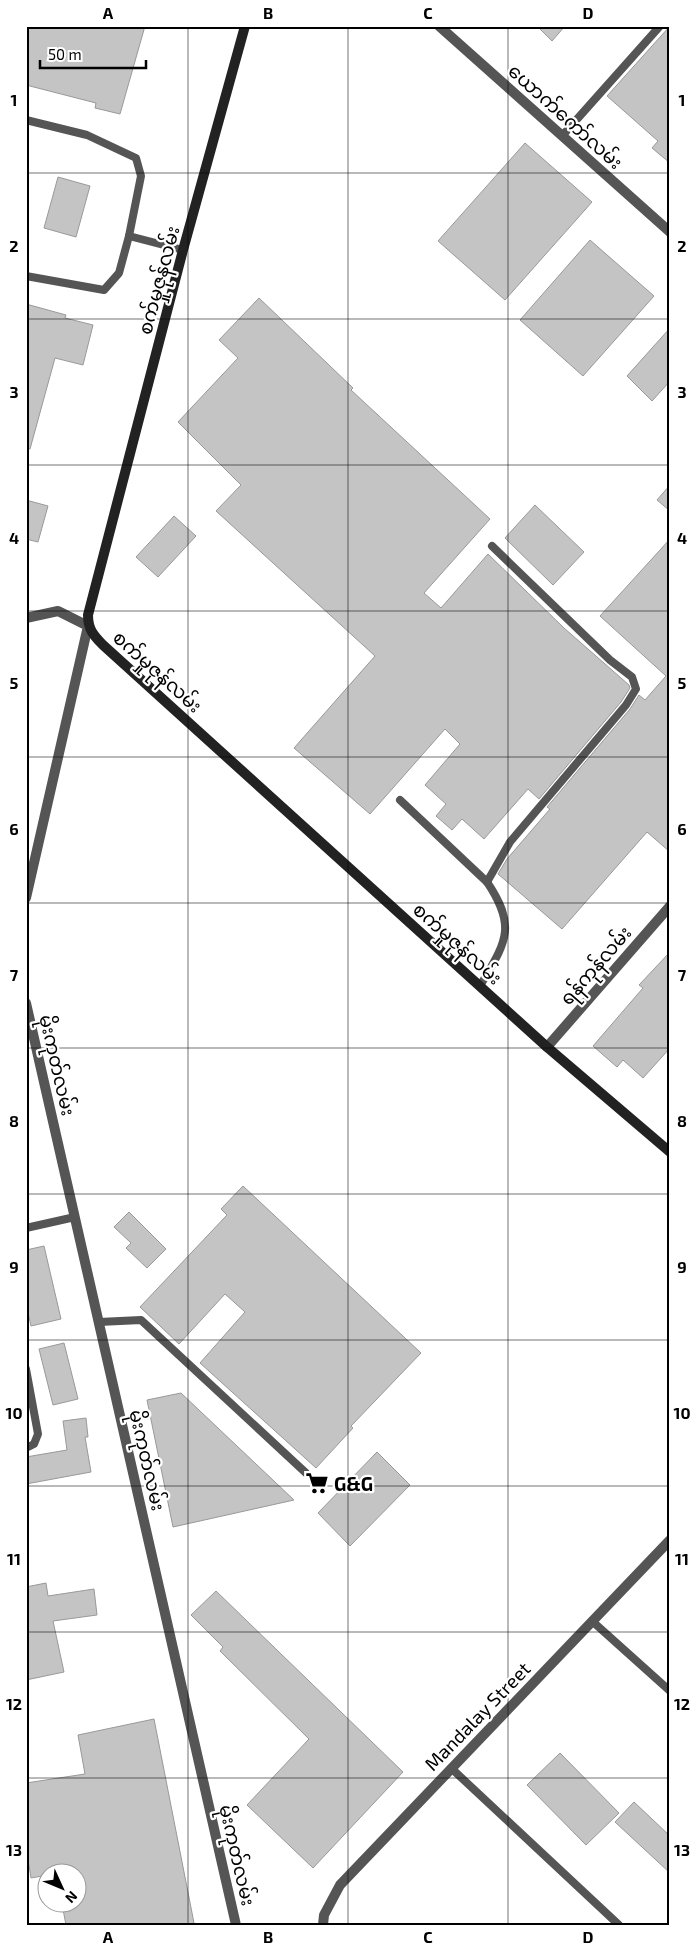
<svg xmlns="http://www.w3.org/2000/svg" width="696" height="1951" font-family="'Exo 2','Noto Sans Myanmar',sans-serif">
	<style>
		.building { fill: #c4c4c4; stroke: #999 }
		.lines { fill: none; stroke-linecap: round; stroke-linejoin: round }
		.lane { stroke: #555; stroke-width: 8 }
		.street { stroke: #555; stroke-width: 10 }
		.secondary { stroke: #222; stroke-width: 10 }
		.grid { fill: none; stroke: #000; stroke-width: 1; stroke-opacity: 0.55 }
		.labels { text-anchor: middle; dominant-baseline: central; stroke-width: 4.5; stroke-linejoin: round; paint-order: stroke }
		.street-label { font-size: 19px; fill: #000; stroke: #fff }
		.poi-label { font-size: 19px; font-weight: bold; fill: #000; stroke: #fff; text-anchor: start }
		.neatline { fill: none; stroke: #000; stroke-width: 2 }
		.grid-label { font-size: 16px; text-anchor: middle; font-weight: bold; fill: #000 }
	</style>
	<rect width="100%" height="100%" fill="#fff"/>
	<g class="building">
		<polygon points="28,26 145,26 120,114 95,108 96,103 26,85 26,34"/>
		<polygon points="537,26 565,26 552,41"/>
		<polygon points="670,26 670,163 652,148 658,141 607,96"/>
		<polygon points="525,143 592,202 505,300 438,241"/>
		<polygon points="58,177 90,186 76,237 44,228"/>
		<polygon points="590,240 654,296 583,376 520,320"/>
		<polygon points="259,298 353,388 351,390 490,519 424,593 441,608 488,554 564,628 629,685 630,688 621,702 539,799 528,789 484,839 462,819 452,830 436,816 446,804 425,785 460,744 445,729 370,814 294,748 375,656 216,511 241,485 178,422 238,358 219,340"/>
		<polygon points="26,304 66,315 65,318 93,325 83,365 55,358 30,449 26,449"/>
		<polygon points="670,328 670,381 652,401 627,376"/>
		<polygon points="670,485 670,511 657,500"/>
		<polygon points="26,500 48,506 38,542 26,539"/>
		<polygon points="535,505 584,552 553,585 505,538"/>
		<polygon points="174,516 196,536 158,577 136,557"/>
		<polygon points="670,539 670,852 647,832 562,929 498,874 507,859 550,809 547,807 630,709 639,695 645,700 666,676 600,616"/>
		<polygon points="670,952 670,1048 643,1078 623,1060 617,1067 593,1046 643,988 639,985"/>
		<polygon points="243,1186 421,1353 351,1426 353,1428 316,1468 200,1363 245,1312 225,1294 179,1344 140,1307 227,1215 221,1209"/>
		<polygon points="129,1212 166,1249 147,1268 126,1248 131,1243 114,1227"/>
		<polygon points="44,1246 61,1319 31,1326 26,1304 26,1250"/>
		<polygon points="64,1343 78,1399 53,1405 39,1349"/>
		<polygon points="181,1393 294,1500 173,1527 147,1400"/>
		<polygon points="86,1418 88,1437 85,1437 91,1472 26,1484 26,1457 67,1450 63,1421"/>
		<polygon points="377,1452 410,1485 350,1546 318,1513"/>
		<polygon points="46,1583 48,1596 94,1589 97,1615 53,1621 64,1672 26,1680 26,1587"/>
		<polygon points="216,1591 403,1772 313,1868 247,1805 309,1739 220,1651 223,1647 191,1615"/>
		<polygon points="154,1719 194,1923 185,1925 66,1925 62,1904 78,1904 78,1870 48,1874 48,1875 31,1878 26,1847 26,1783 85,1774 78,1735"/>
		<polygon points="560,1753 619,1813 586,1845 527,1785"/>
		<polygon points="634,1802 670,1836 670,1873 615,1822"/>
	</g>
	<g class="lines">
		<g class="lane">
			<polyline points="26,120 87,135 136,158 141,176 129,236"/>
			<polyline points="562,136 660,26"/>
			<polyline points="26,276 104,290 119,273 129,236 183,250"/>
			<path d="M400,800L487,882C518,928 505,943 480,986"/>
			<polyline points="487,882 510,842 626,705 636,689 632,677 610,660 492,546"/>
			<polyline points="26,1228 75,1217"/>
			<polyline points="99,1322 141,1320 306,1473"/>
			<polyline points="26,1369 38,1434 34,1444 26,1448"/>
			<polyline points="592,1621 670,1691"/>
			<polyline points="451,1768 619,1925"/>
		</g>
		<g class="street">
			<polyline points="439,26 670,232"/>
			<polyline points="26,618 58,611 88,626 26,898"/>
			<polyline points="26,1003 236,1925"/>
			<polyline points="547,1047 670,906"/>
			<polyline points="323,1925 324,1915 340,1885 670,1540"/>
		</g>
		<path class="secondary" d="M245,26L183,250L88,615C88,629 93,635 103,645L547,1047L670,1152"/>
	</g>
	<path class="grid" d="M188,26V1925M348,26V1925M508,26V1925M26,173H670M26,319H670M26,465H670M26,611H670M26,757H670M26,903H670M26,1048H670M26,1194H670M26,1340H670M26,1486H670M26,1632H670M26,1778H670"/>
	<defs>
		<symbol id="supermarket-bare" viewBox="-9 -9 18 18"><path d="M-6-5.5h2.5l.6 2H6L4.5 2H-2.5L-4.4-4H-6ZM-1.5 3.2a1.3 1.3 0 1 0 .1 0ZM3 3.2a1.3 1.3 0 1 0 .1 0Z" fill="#000" stroke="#fff" stroke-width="2.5" paint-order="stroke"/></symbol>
	</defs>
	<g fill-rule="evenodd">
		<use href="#supermarket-bare" x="301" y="1467" width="32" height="32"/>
	</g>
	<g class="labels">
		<g class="street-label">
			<text transform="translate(566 116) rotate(42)">ယောက်ကော်လမ်း</text>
			<text transform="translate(158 280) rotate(-75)">စက်မှုဇုန်လမ်း</text>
			<text transform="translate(158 671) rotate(42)">စက်မှုဇုန်လမ်း</text>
			<text transform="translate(458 943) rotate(42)">စက်မှုဇုန်လမ်း</text>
			<text transform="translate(595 965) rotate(-49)">ရန်ကုန်လမ်း</text>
			<text transform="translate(58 1065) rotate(77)">မိုးကုတ်လမ်း</text>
			<text transform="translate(148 1460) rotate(77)">မိုးကုတ်လမ်း</text>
			<text transform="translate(477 1716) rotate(-46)">Mandalay Street</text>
			<text transform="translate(238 1855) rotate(77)">မိုးကုတ်လမ်း</text>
		</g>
		<g class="poi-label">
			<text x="334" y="1483">G&amp;G</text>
		</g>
	</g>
	<rect width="696" height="1951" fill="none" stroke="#ffffff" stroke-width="55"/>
	<g transform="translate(62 1888) rotate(134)"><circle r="24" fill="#ffffff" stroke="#999999"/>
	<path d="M0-4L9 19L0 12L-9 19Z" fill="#000000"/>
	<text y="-8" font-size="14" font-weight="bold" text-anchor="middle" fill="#000000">N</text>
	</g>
	<path d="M40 60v8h106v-8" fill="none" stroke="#000000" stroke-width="2.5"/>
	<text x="48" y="60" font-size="15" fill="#000000" stroke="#ffffff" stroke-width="4" paint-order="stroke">50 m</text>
	<rect x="28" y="28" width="640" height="1896" class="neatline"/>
	<g class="grid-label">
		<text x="108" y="19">A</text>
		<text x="268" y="19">B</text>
		<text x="428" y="19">C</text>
		<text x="588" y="19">D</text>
		<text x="14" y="106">1</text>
		<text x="682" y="106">1</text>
		<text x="14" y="252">2</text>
		<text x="682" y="252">2</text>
		<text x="14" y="398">3</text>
		<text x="682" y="398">3</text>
		<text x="14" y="544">4</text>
		<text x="682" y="544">4</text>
		<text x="14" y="689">5</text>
		<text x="682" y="689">5</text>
		<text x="14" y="835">6</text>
		<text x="682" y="835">6</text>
		<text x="14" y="981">7</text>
		<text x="682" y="981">7</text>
		<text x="14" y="1127">8</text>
		<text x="682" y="1127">8</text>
		<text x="14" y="1273">9</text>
		<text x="682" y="1273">9</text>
		<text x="14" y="1419">10</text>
		<text x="682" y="1419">10</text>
		<text x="14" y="1565">11</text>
		<text x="682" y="1565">11</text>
		<text x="14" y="1710">12</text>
		<text x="682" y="1710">12</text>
		<text x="14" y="1856">13</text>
		<text x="682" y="1856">13</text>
		<text x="108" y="1943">A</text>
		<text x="268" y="1943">B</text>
		<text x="428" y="1943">C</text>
		<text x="588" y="1943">D</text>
	</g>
</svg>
